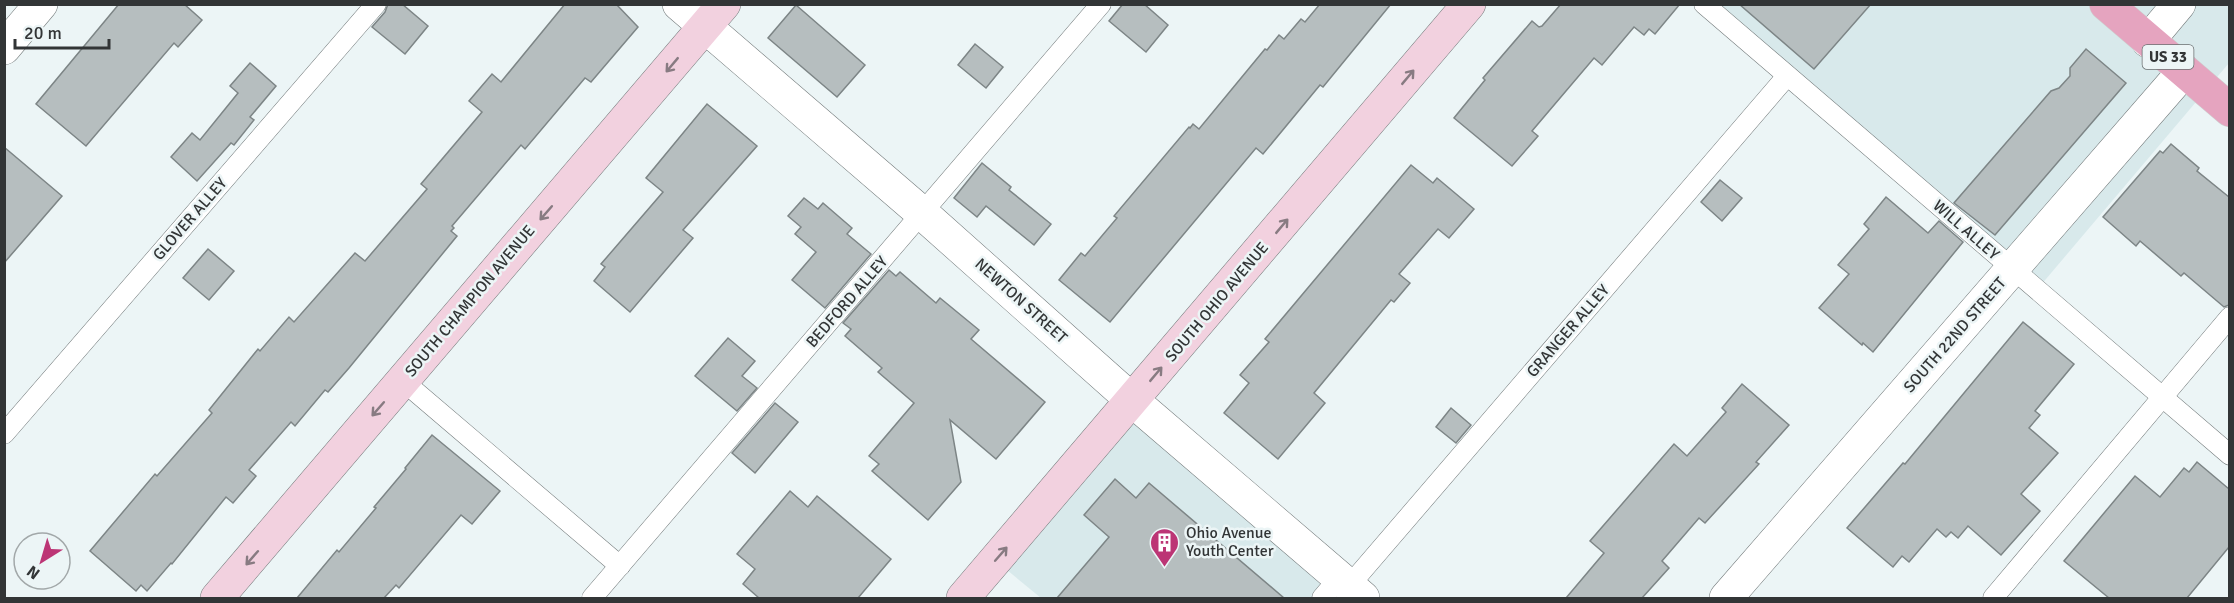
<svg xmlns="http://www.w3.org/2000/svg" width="2234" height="603" font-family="Signika,sans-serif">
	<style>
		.built { fill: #d8e9eb }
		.building { fill: #b6bebf; stroke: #7d8586; stroke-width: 1.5 }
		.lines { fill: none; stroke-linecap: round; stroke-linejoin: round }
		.lane-casing { stroke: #737a7b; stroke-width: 21 }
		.street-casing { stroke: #737a7b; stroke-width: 34 }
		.secondary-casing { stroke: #737a7b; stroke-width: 34 }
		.primary-casing { stroke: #cecfcf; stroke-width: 34 }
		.lane { stroke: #fff; stroke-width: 20 }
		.street { stroke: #fff; stroke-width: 33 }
		.secondary { stroke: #f2d1df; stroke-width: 33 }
		.primary { stroke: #e5a4bf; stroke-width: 33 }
		.oneway { stroke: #887b82 }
		.labels { text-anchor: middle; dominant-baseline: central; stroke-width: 5; stroke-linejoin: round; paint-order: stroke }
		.shield { fill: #ecf5f6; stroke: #6a6f70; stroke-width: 1.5 }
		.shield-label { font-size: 15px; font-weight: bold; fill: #323536 }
		.street-label { font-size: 16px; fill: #323536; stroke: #ecf5f6 }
		.poi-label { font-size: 16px; fill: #323536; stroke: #ecf5f6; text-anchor: start }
	</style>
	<rect width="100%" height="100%" fill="#ecf5f6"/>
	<g class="built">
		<polygon points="1705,5 2229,5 2229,63 2035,292"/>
		<polygon points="1135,399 1341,575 1321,598 1041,598 996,561"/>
	</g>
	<g class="building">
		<polygon points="119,4 184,4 202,20 178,47 174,43 86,146 36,104"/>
		<polygon points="388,4 402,4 428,26 405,54 372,27 385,12"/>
		<polygon points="565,4 616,4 638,27 591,82 585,78 525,149 521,145 452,226 454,228 451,231 457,236 349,368 328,392 325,390 295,426 291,422 249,470 256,476 233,503 226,497 172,564 171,563 147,591 141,585 136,591 90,551 155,474 157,476 212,413 209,410 258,349 260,351 289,317 294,322 355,253 365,261 427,189 421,184 482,112 469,101 492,74 501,82"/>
		<polygon points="1123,4 1144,4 1168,25 1146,52 1109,21"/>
		<polygon points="1320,4 1391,4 1323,87 1320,85 1263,154 1256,148 1110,322 1059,280 1081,253 1085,256 1117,218 1114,216 1189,127 1190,128 1193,124 1199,129 1265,49 1267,50 1279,35 1284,39 1301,19 1305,22"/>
		<polygon points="1561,4 1680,4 1655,34 1649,29 1644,35 1634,27 1602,65 1594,58 1532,131 1538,136 1512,166 1454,118 1485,80 1483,78 1532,21 1539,27 1542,26"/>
		<polygon points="1739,4 1871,4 1814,69"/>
		<polygon points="796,5 865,65 837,97 768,38"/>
		<polygon points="975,44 1003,67 986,88 958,65"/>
		<polygon points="2086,49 2126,83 1995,235 1954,203 2051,91 2059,88 2070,76 2070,68"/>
		<polygon points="250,63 276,86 250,117 254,120 234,145 231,143 197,181 171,157 192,133 200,140 238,93 230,86"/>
		<polygon points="707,104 757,146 683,230 693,238 630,312 594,281 605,267 601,264 663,192 646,178"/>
		<polygon points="2171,144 2199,168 2197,171 2229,197 2229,305 2224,307 2184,273 2181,276 2140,241 2136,246 2103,217 2160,151 2163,153"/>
		<polygon points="4,147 62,196 4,263"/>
		<polygon points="982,163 1011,187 1009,190 1051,224 1034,245 986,206 977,217 954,198"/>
		<polygon points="1411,165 1433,183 1437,178 1474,209 1449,238 1438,229 1399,274 1410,283 1394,302 1391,300 1314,393 1325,403 1278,459 1224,413 1249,383 1240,375 1269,342 1265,339"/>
		<polygon points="1720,180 1742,198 1722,221 1701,202"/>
		<polygon points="1886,197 1928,233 1939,221 1963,242 1873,352 1863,343 1862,345 1819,308 1849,274 1838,265 1869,229 1864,224"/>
		<polygon points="804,198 818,209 823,203 852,228 847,234 871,254 825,308 792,280 816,252 795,234 801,227 788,216"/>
		<polygon points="208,249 234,271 209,300 183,278"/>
		<polygon points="889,270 896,276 900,272 936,303 940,298 979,330 971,339 1045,402 996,459 950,420 961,482 928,520 872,471 879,464 869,456 914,403 878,372 882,368 845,336 851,329 843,323"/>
		<polygon points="2023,322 2074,364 2035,411 2040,415 2029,428 2058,453 2021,494 2040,511 2001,555 1968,526 1958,538 1951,532 1946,537 1937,529 1909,562 1902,556 1893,567 1847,528 1903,463 1905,464"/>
		<polygon points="728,338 755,361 742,376 757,388 737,411 695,376"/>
		<polygon points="1742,384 1789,425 1756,462 1759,464 1705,523 1699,518 1662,561 1669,568 1642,598 1566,598 1604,553 1590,541 1674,444 1687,456 1726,412 1722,408"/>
		<polygon points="775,403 798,422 755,473 732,453"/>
		<polygon points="1451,408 1471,425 1456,443 1436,427"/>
		<polygon points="432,435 500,491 472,524 461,515 399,588 396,585 384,598 297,598 337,550 339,552 376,508 374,507 406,469 405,468"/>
		<polygon points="2197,462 2229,489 2229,547 2187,598 2109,598 2064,561 2135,476 2160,497 2184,468 2189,472"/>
		<polygon points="1115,479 1136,498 1149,483 1284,598 1057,598 1109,537 1084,515"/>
		<polygon points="790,491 808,507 817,496 891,559 858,598 759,598 743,584 755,569 737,554"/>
	</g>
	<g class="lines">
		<defs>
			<g id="lane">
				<polyline points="1704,4 2230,455"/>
				<polyline points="403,381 620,566"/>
				<polyline points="4,434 376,4"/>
				<polyline points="1349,586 1787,76"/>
				<polyline points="592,598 1101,4"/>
				<polyline points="1322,598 1339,578"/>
				<polyline points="1993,598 2230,317"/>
			</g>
			<g id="street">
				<polyline points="679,4 923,214 1133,401 1363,598"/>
				<polyline points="2148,41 2179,4"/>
				<polyline points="4,48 41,4"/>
				<polyline points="1726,598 2184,71"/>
			</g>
			<g id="secondary">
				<polyline points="217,598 724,4"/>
				<polyline points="963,598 1469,4"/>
			</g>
			<polyline id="primary" points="2106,4 2230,110"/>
		</defs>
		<use href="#lane" class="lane-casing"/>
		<use href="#street" class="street-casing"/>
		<use href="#secondary" class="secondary-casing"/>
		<use href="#primary" class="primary-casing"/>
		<use href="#lane" class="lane"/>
		<use href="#street" class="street"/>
		<use href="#secondary" class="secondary"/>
		<use href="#primary" class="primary"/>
	</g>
	<defs><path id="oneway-shaft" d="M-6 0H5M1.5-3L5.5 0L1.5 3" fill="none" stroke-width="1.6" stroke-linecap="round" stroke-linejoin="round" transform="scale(1.5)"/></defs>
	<g class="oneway">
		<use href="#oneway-shaft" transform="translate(672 65) rotate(130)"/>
		<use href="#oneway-shaft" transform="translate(1408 77) rotate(-50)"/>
		<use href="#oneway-shaft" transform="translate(546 213) rotate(131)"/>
		<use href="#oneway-shaft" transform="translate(1282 226) rotate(-50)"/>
		<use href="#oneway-shaft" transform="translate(1156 374) rotate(-50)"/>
		<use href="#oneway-shaft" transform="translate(378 409) rotate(131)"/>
		<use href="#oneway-shaft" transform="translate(1001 554) rotate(-49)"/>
		<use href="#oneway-shaft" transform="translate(252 558) rotate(131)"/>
	</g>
	<defs>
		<symbol id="building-pin" viewBox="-11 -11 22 30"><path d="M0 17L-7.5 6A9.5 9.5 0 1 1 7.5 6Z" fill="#bc3575" stroke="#ecf5f6"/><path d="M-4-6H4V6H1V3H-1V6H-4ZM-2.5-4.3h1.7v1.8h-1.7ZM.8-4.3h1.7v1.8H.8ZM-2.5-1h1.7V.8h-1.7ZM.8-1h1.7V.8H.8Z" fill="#fff"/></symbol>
	</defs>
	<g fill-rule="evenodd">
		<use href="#building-pin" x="1148" y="526" width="33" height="45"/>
	</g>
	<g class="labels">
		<rect class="shield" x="2142.5" y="45" width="51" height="24" rx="4.5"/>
		<g class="shield-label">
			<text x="2168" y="57">US 33</text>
		</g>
		<g class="street-label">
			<text transform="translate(190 219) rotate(-49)">GLOVER ALLEY</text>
			<text transform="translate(1966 230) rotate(41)">WILL ALLEY</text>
			<text transform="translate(470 301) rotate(-50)">SOUTH CHAMPION AVENUE</text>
			<text transform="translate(1021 301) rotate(42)">NEWTON STREET</text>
			<text transform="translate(847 302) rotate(-49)">BEDFORD ALLEY</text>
			<text transform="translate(1217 302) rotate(-50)">SOUTH OHIO AVENUE</text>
			<text transform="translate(1568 331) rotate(-49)">GRANGER ALLEY</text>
			<text transform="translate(1955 335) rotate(-49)">SOUTH 22ND STREET</text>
		</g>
		<g class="poi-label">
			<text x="1186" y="533">Ohio Avenue<tspan x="1186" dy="18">Youth Center</tspan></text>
		</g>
	</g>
	<rect width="2234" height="603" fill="none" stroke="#323536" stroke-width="12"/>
	<g transform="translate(42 561) rotate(217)"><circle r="28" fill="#ecf5f6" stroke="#a2a8a9" stroke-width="1.5"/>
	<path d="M0-4.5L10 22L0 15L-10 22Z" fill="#bc3575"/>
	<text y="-9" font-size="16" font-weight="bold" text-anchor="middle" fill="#323536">N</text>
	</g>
	<path d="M15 39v9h94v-9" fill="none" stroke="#323536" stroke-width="3"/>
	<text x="24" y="39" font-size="18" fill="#323536" stroke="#ecf5f6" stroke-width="4.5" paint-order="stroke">20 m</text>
</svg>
